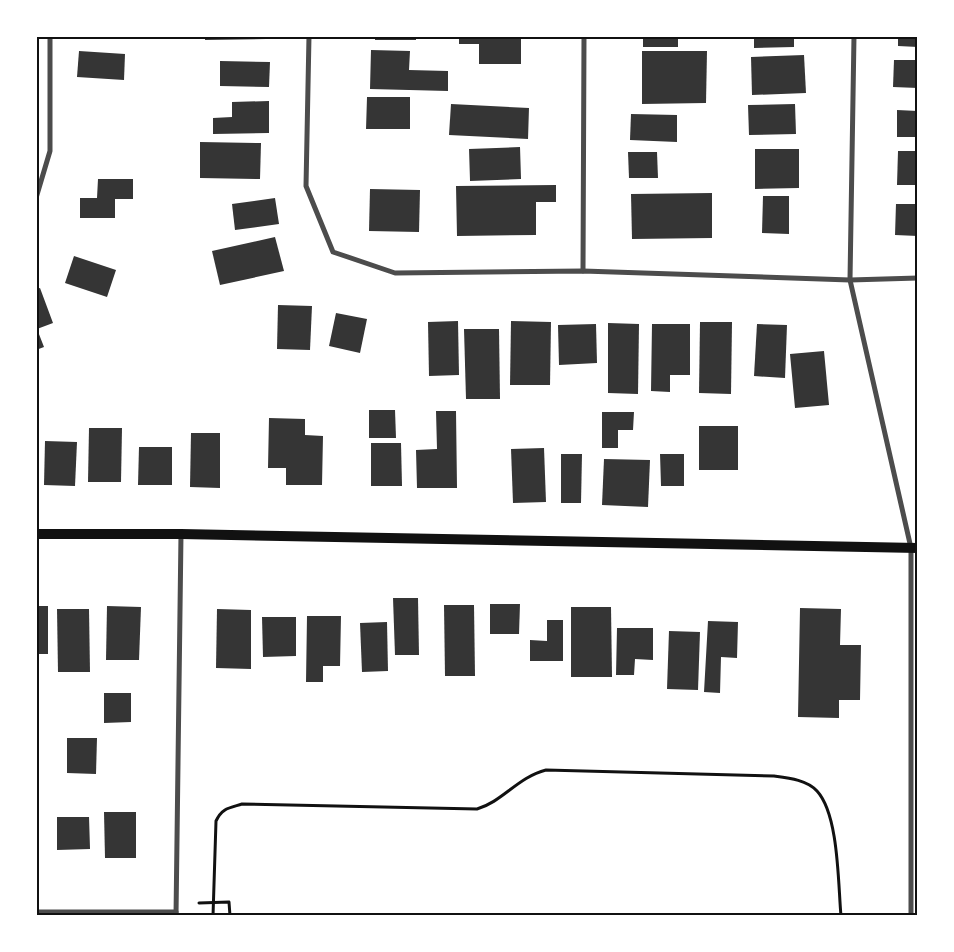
<svg xmlns="http://www.w3.org/2000/svg" width="954" height="952" font-family="'Sofia Sans Condensed',sans-serif">
	<style>
		.building { fill: #353535 }
		.lines { fill: none; stroke-linecap: round; stroke-linejoin: round }
		.path { stroke: #111; stroke-width: 3 }
		.minor { stroke: #4c4c4c; stroke-width: 5 }
		.secondary { stroke: #111; stroke-width: 10 }
		.neatline { fill: none; stroke: #111; stroke-width: 2 }
	</style>
	<rect width="100%" height="100%" fill="#fff"/>
	<g class="building">
		<rect x="94" y="36" width="38" height="2"/>
		<polygon points="205,36 266,36 266,39 205,40"/>
		<rect x="375" y="36" width="41" height="4"/>
		<polygon points="459,36 521,36 521,64 479,64 479,44 459,44"/>
		<rect x="643" y="36" width="35" height="11"/>
		<polygon points="754,36 794,36 794,47 754,48"/>
		<polygon points="898,36 918,36 918,47 898,46"/>
		<polygon points="371,50 410,51 409,70 448,71 448,91 370,89"/>
		<polygon points="79,51 125,54 124,80 77,77"/>
		<polygon points="642,51 707,51 706,103 642,104"/>
		<polygon points="804,55 806,93 752,95 751,57"/>
		<polygon points="894,60 918,60 918,88 893,87"/>
		<polygon points="220,61 270,62 269,87 220,86"/>
		<polygon points="367,97 410,97 410,129 366,129"/>
		<polygon points="269,101 269,133 213,134 213,118 232,117 232,102"/>
		<polygon points="451,104 529,108 528,139 449,135"/>
		<polygon points="795,104 796,134 749,135 748,105"/>
		<polygon points="897,110 918,111 918,137 897,137"/>
		<polygon points="631,114 677,115 677,142 630,140"/>
		<polygon points="200,142 261,143 260,179 200,178"/>
		<polygon points="520,147 521,179 470,181 469,149"/>
		<polygon points="755,149 799,149 799,188 755,189"/>
		<polygon points="898,151 918,151 918,185 897,185"/>
		<polygon points="628,152 657,152 658,178 629,178"/>
		<polygon points="98,179 133,179 133,199 115,199 115,218 80,218 80,198 97,198"/>
		<polygon points="556,185 556,202 536,202 536,235 457,236 456,186"/>
		<polygon points="370,189 420,190 419,232 369,231"/>
		<polygon points="712,193 712,238 632,239 631,194"/>
		<polygon points="763,196 789,196 789,234 762,233"/>
		<polygon points="275,198 279,224 235,230 232,204"/>
		<polygon points="896,204 918,204 918,236 895,235"/>
		<polygon points="275,237 284,271 220,285 212,251"/>
		<polygon points="74,256 116,270 107,297 65,283"/>
		<polygon points="40,288 53,323 37,329 44,347 36,350 36,289"/>
		<polygon points="278,305 312,306 310,350 277,349"/>
		<polygon points="336,313 367,319 360,353 329,346"/>
		<polygon points="458,321 459,375 429,376 428,322"/>
		<polygon points="511,321 551,322 550,385 510,385"/>
		<polygon points="700,322 732,322 731,394 699,393"/>
		<polygon points="608,323 639,324 638,394 608,393"/>
		<polygon points="596,324 597,363 559,365 558,325"/>
		<polygon points="652,324 690,324 690,375 670,375 670,392 651,391"/>
		<polygon points="757,324 787,325 785,378 754,376"/>
		<polygon points="464,329 499,329 500,399 466,399"/>
		<polygon points="824,351 829,405 795,408 790,354"/>
		<polygon points="369,410 395,410 396,438 369,438"/>
		<polygon points="436,411 456,411 457,488 417,488 416,450 437,449"/>
		<polygon points="602,412 634,412 633,430 618,430 618,448 602,448"/>
		<polygon points="269,418 305,419 305,435 323,436 322,485 286,485 286,468 268,468"/>
		<rect x="699" y="426" width="39" height="44"/>
		<polygon points="89,428 122,428 121,482 88,482"/>
		<polygon points="191,433 220,433 220,488 190,487"/>
		<polygon points="45,441 77,442 75,486 44,485"/>
		<polygon points="371,443 401,443 402,486 371,486"/>
		<polygon points="139,447 172,447 172,485 138,485"/>
		<polygon points="544,448 546,502 513,503 511,449"/>
		<polygon points="561,454 582,454 581,503 561,503"/>
		<polygon points="660,454 684,454 684,486 661,486"/>
		<polygon points="604,459 650,460 648,507 602,505"/>
		<polygon points="393,598 418,598 419,655 395,655"/>
		<polygon points="490,604 520,604 519,634 490,634"/>
		<polygon points="444,605 474,605 475,676 445,676"/>
		<rect x="36" y="606" width="12" height="48"/>
		<polygon points="107,606 141,607 139,660 106,660"/>
		<polygon points="571,607 611,607 612,677 571,677"/>
		<polygon points="800,608 841,609 840,645 861,645 860,700 839,700 839,718 798,717"/>
		<polygon points="57,609 89,609 90,672 58,672"/>
		<polygon points="217,609 251,610 251,669 216,668"/>
		<polygon points="307,616 341,616 340,666 323,666 323,682 306,682"/>
		<polygon points="262,617 296,617 296,656 263,657"/>
		<polygon points="547,620 563,620 563,661 530,661 530,640 547,641"/>
		<polygon points="708,621 738,622 737,658 721,657 720,693 704,692"/>
		<polygon points="387,622 388,671 362,672 360,623"/>
		<polygon points="617,628 653,628 653,660 635,659 634,675 616,675"/>
		<polygon points="669,631 700,632 698,690 667,689"/>
		<polygon points="104,693 131,693 131,722 104,723"/>
		<polygon points="67,738 97,738 96,774 67,773"/>
		<polygon points="104,812 136,812 136,858 105,858"/>
		<polygon points="57,817 89,817 90,849 57,850"/>
	</g>
	<g class="lines">
		<g class="path">
			<polyline points="199,903 229,902 230,916"/>
			<path d="M213,916L216,821C222,808 229,808 242,804L477,809C502,802 518,777 546,770L774,776C789,778 807,780 817,791C839,815 838,884 841,916"/>
		</g>
		<g class="minor">
			<polyline points="309,36 306,186 333,252 395,273 583,271 850,280 918,278"/>
			<polyline points="854,36 850,280 911,548 911,916"/>
			<polyline points="36,198 50,151 50,36"/>
			<polyline points="583,271 584,36"/>
			<polyline points="36,912 176,912"/>
			<polyline points="176,916 181,534"/>
		</g>
		<polyline class="secondary" points="36,534 181,534 918,548"/>
	</g>
	<rect width="954" height="952" fill="none" stroke="#ffffff" stroke-width="75"/>
	<rect x="38" y="38" width="878" height="876" class="neatline"/>
</svg>
